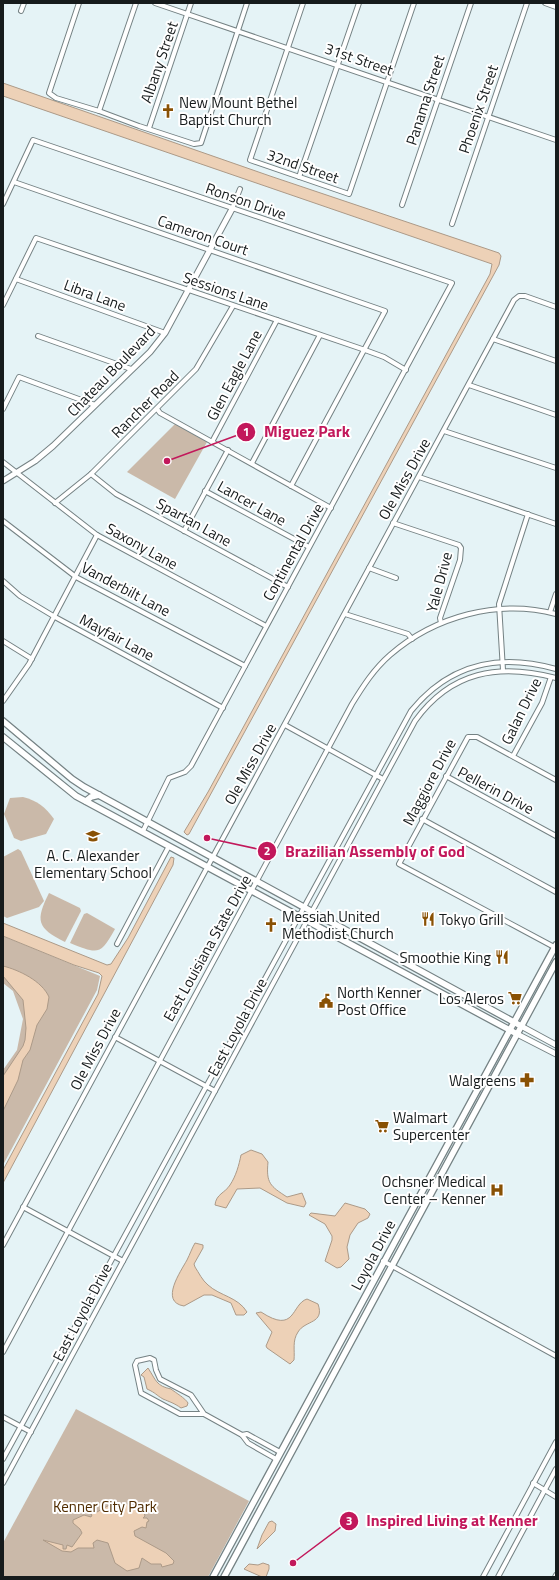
<svg xmlns="http://www.w3.org/2000/svg" width="559" height="1580" font-family="'Titillium Web',sans-serif">
	<style>
		.green { fill: #cab9a9 }
		.water { fill: #edd1b7; stroke: #ac9a88 }
		.lines { fill: none; stroke-linecap: round; stroke-linejoin: round }
		.minor-casing { stroke: #758284; stroke-width: 6 }
		.tertiary-casing { stroke: #758284; stroke-width: 7 }
		.secondary-casing { stroke: #758284; stroke-width: 8 }
		.minor { stroke: #fff; stroke-width: 4 }
		.tertiary { stroke: #fff; stroke-width: 5 }
		.secondary { stroke: #fff; stroke-width: 5.5 }
		.labels { text-anchor: middle; dominant-baseline: central; stroke-width: 4; stroke-linejoin: round; paint-order: stroke }
		.street-label { font-size: 15px; fill: #161b1c; stroke: #fff }
		.poi-label { font-size: 15px; fill: #161b1c; stroke: #fff; text-anchor: start }
		.park-label { font-size: 15px; fill: #502c00; stroke: #fff }
		.leader { fill: none; stroke: #c2185b; stroke-width: 1.5 }
		.callout-dot { fill: #c2185b; stroke: #fff; stroke-width: 1.5 }
		.mark-label { font-size: 12px; text-anchor: middle; font-weight: bold; fill: #fff }
		.callout-label { font-size: 16px; text-anchor: middle; font-weight: bold; fill: #c2185b; stroke: #fff; stroke-width: 4; stroke-linejoin: round; paint-order: stroke }
	</style>
	<rect width="100%" height="100%" fill="#e5f3f6"/>
	<g class="green">
		<polygon points="175,424 207,442 175,499 127,472"/>
		<path d="M23,797C38,801 45,807 54,819L46,834L21,841L14,838L4,814L10,798Z"/>
		<polygon points="18,849 21,851 44,901 39,907 7,918 3,916 3,857"/>
		<path d="M49,893L80,908L81,911L65,942C37,928 35,921 49,893Z"/>
		<path d="M87,913L115,929C100,956 98,954 70,943L84,914Z"/>
		<polygon points="3,936 100,976 97,990 3,1165 3,1070 17,1050 23,1019 13,991 3,983"/>
		<polygon points="76,1409 249,1501 208,1577 3,1577 3,1543"/>
	</g>
	<g class="water">
		<polygon points="3,83 270,176 499,253 501,256 499,265 189,834 187,835 184,832 208,792 490,274 492,264 3,96"/>
		<polygon points="171,857 174,858 173,865 3,1183 3,1170 98,994 102,976 99,973 74,965 3,936 3,923 107,965 111,964 128,938"/>
		<path d="M3,966C19,970 42,981 49,997L47,1009L37,1025L30,1050L23,1060L18,1080L3,1111V1076L23,1046L25,1040L26,1028L23,1000L3,976Z"/>
		<path d="M251,1150L262,1154L268,1162C266,1183 270,1186 287,1197L302,1193L306,1203L304,1207L287,1203L260,1188L237,1189L226,1208L215,1205C216,1194 225,1193 230,1185C236,1176 239,1165 241,1155Z"/>
		<polygon points="345,1203 365,1209 370,1214 368,1218 358,1223 350,1235 347,1247 349,1259 341,1267 337,1268 325,1261 332,1240 332,1236 325,1224 309,1215 311,1213 335,1216"/>
		<path d="M195,1243L203,1245V1248L194,1264L195,1267C199,1273 202,1280 208,1285C220,1296 238,1297 247,1312L244,1315H236L231,1303L212,1295H204L184,1306C159,1302 181,1271 187,1260C190,1254 192,1248 195,1243Z"/>
		<path d="M307,1299L318,1304C325,1324 305,1320 298,1332C292,1341 295,1350 294,1360L290,1364L267,1348L266,1346L272,1332L256,1313L261,1312C296,1335 291,1304 307,1299Z"/>
		<path d="M148,1368C156,1380 156,1386 171,1389C176,1393 185,1398 188,1403L187,1406L181,1408C174,1403 170,1402 163,1399C156,1395 156,1393 147,1389L144,1377L141,1375Z"/>
		<path d="M113,1503C124,1504 142,1502 145,1516L143,1518H147L149,1521L147,1522L146,1528L142,1527L134,1531L135,1536L166,1553L174,1561L173,1564L162,1567L161,1564H151L142,1558L139,1568L127,1571L115,1563L108,1543L97,1540L93,1543L94,1548H78L71,1552L62,1551L43,1540L63,1545V1549H66L67,1545L72,1547L82,1533L80,1529L73,1523V1520L84,1515L91,1517L92,1515L87,1511L97,1512Z"/>
		<polygon points="272,1521 276,1524 275,1531 257,1549 262,1535 269,1522"/>
		<polygon points="263,1563 269,1565 269,1569 266,1577 262,1577 244,1569 249,1564 258,1565"/>
	</g>
	<g class="lines">
		<defs>
			<g id="minor">
				<polyline points="79,3 49,93 56,98 99,111 139,126 194,144 201,143 247,3"/>
				<polyline points="155,3 556,140"/>
				<polyline points="303,3 250,160 349,194 414,3"/>
				<polyline points="545,3 556,7"/>
				<polyline points="21,11 24,3"/>
				<polyline points="99,111 136,3"/>
				<polyline points="149,128 191,3"/>
				<polyline points="299,177 359,3"/>
				<polyline points="14,182 385,311 291,486"/>
				<polyline points="3,204 33,140 452,283 191,766 185,772 169,778 143,831"/>
				<polyline points="402,205 471,3"/>
				<polyline points="232,209 240,189"/>
				<polyline points="452,224 527,3"/>
				<polyline points="16,279 165,333"/>
				<polyline points="3,305 36,238 365,350 384,357 406,370"/>
				<polyline points="38,336 131,369"/>
				<polyline points="493,339 556,361"/>
				<polyline points="469,385 556,415"/>
				<polyline points="3,409 19,377 95,405"/>
				<polyline points="157,409 160,413 331,508"/>
				<polyline points="444,431 556,468"/>
				<polyline points="212,442 277,320"/>
				<polyline points="3,462 97,535 266,626"/>
				<polyline points="252,463 320,335"/>
				<polyline points="91,474 116,494 288,587"/>
				<polyline points="419,477 556,524"/>
				<polyline points="205,491 309,547"/>
				<polyline points="55,503 91,474 196,369 233,306"/>
				<polyline points="3,521 76,577 245,666"/>
				<polyline points="393,523 459,545 461,548 460,560 440,618 441,623"/>
				<polyline points="184,531 228,450"/>
				<polyline points="369,568 396,578"/>
				<polyline points="3,581 20,596 55,617 223,708"/>
				<polyline points="550,612 556,594"/>
				<polyline points="345,614 408,634 412,639"/>
				<polyline points="3,641 32,659"/>
				<polyline points="503,670 499,604 528,514"/>
				<polyline points="3,701 29,664 97,535"/>
				<polyline points="285,725 383,779"/>
				<polyline points="513,756 542,703 551,677"/>
				<polyline points="446,776 556,836"/>
				<polyline points="556,780 477,737 468,737 399,864 556,948"/>
				<polyline points="422,819 556,892"/>
				<polyline points="117,944 169,846"/>
				<polyline points="115,1037 215,1091"/>
				<polyline points="23,1207 123,1261"/>
				<polyline points="3,1245 514,300 519,296 525,296 556,307"/>
				<polyline points="383,1261 556,1356"/>
				<path d="M3,1352L352,704C363,686 374,669 390,655C435,616 498,599 556,614"/>
				<polyline points="204,1414 180,1414 141,1393 135,1365 137,1361 150,1358 154,1360 156,1370 160,1379 191,1395 204,1414 242,1435 248,1443 276,1459"/>
				<polyline points="3,1417 31,1432"/>
				<polyline points="242,1435 247,1434 280,1452"/>
				<path d="M3,1459L411,711C450,663 499,653 556,669"/>
				<path d="M3,1483L415,721C451,671 499,663 556,678"/>
				<polyline points="533,1483 556,1497"/>
				<polyline points="483,1577 556,1442"/>
				<polyline points="498,1577 556,1469"/>
				<polyline points="555,1577 556,1575"/>
			</g>
			<g id="tertiary">
				<polyline points="3,481 35,461 53,446 150,352 165,333 232,209"/>
				<polyline points="521,1026 556,1045"/>
				<polyline points="517,1034 556,1054"/>
			</g>
			<g id="secondary">
				<polyline points="3,721 72,779 84,787 521,1026"/>
				<polyline points="3,737 76,796 517,1034"/>
				<polyline points="86,801 91,797 99,795"/>
				<polyline points="213,1577 556,945"/>
				<polyline points="224,1577 556,962"/>
			</g>
		</defs>
		<use href="#minor" class="minor-casing"/>
		<use href="#tertiary" class="tertiary-casing"/>
		<use href="#secondary" class="secondary-casing"/>
		<use href="#minor" class="minor"/>
		<use href="#tertiary" class="tertiary"/>
		<use href="#secondary" class="secondary"/>
	</g>
	<defs>
		<symbol id="church-bare" viewBox="-9 -9 18 18"><path d="M-1.2-6h2.4v3.5h3.3v2.4h-3.3V6h-2.4V-.1h-3.3v-2.4h3.3Z" fill="#895104" stroke="#fff" stroke-width="2.5" paint-order="stroke"/></symbol>
		<symbol id="school-bare" viewBox="-9 -9 18 18"><path d="M0-5L7-2L0 1L-7-2ZM-4 1L0 2.5L4 1V4Q0 6-4 4Z" fill="#895104" stroke="#fff" stroke-width="2.5" paint-order="stroke"/></symbol>
		<symbol id="restaurant-bare" viewBox="-9 -9 18 18"><path d="M-5-6h1v4h1v-4h1v4h1v-4h1v5L-1.5 .5V6h-2V.5L-5-1ZM5-6V6H3V1.5H1.5Q1.5-4 5-6Z" fill="#895104" stroke="#fff" stroke-width="2.5" paint-order="stroke"/></symbol>
		<symbol id="supermarket-bare" viewBox="-9 -9 18 18"><path d="M-6-5.5h2.5l.6 2H6L4.5 2H-2.5L-4.4-4H-6ZM-1.5 3.2a1.3 1.3 0 1 0 .1 0ZM3 3.2a1.3 1.3 0 1 0 .1 0Z" fill="#895104" stroke="#fff" stroke-width="2.5" paint-order="stroke"/></symbol>
		<symbol id="civic-bare" viewBox="-9 -9 18 18"><path d="M-.6-6.5H3V-4.5H.6V-3L4-1V1h2V6H-6V1h2V-1L-.6-3ZM-1.2 2.5V6h2.4V2.5Z" fill="#895104" stroke="#fff" stroke-width="2.5" paint-order="stroke"/></symbol>
		<symbol id="pharmacy-bare" viewBox="-9 -9 18 18"><path d="M-2-6h4v4h4v4h-4v4h-4v-4h-4v-4h4Z" fill="#895104" stroke="#fff" stroke-width="2.5" paint-order="stroke"/></symbol>
		<symbol id="hospital-bare" viewBox="-9 -9 18 18"><path d="M-5-5h3v3.5h4V-5h3V5h-3V1.5h-4V5h-3Z" fill="#895104" stroke="#fff" stroke-width="2.5" paint-order="stroke"/></symbol>
	</defs>
	<g fill-rule="evenodd">
		<use href="#church-bare" x="158" y="101" width="20" height="20"/>
		<use href="#school-bare" x="83" y="826" width="20" height="20"/>
		<use href="#restaurant-bare" x="418" y="909" width="20" height="20"/>
		<use href="#church-bare" x="261" y="915" width="20" height="20"/>
		<use href="#restaurant-bare" x="492" y="947" width="20" height="20"/>
		<use href="#supermarket-bare" x="505" y="988" width="20" height="20"/>
		<use href="#civic-bare" x="316" y="991" width="20" height="20"/>
		<use href="#pharmacy-bare" x="517" y="1070" width="20" height="20"/>
		<use href="#supermarket-bare" x="372" y="1116" width="20" height="20"/>
		<use href="#hospital-bare" x="487" y="1180" width="20" height="20"/>
	</g>
	<g class="labels">
		<g class="street-label">
			<text transform="translate(359 59) rotate(19)">31st Street</text>
			<text transform="translate(159 62) rotate(-71)">Albany Street</text>
			<text transform="translate(425 100) rotate(-72)">Panama Street</text>
			<text transform="translate(478 109) rotate(-71)">Phoenix Street</text>
			<text transform="translate(303 166) rotate(19)">32nd Street</text>
			<text transform="translate(246 201) rotate(19)">Ronson Drive</text>
			<text transform="translate(203 235) rotate(19)">Cameron Court</text>
			<text transform="translate(226 291) rotate(19)">Sessions Lane</text>
			<text transform="translate(95 295) rotate(20)">Libra Lane</text>
			<text transform="translate(111 371) rotate(-46)">Chateau Boulevard</text>
			<text transform="translate(234 375) rotate(-62)">Glen Eagle Lane</text>
			<text transform="translate(145 404) rotate(-45)">Rancher Road</text>
			<text transform="translate(404 479) rotate(-61)">Ole Miss Drive</text>
			<text transform="translate(252 503) rotate(29)">Lancer Lane</text>
			<text transform="translate(194 522) rotate(29)">Spartan Lane</text>
			<text transform="translate(142 546) rotate(29)">Saxony Lane</text>
			<text transform="translate(293 552) rotate(-61)">Continental Drive</text>
			<text transform="translate(439 582) rotate(-75)">Yale Drive</text>
			<text transform="translate(126 589) rotate(28)">Vanderbilt Lane</text>
			<text transform="translate(117 637) rotate(28)">Mayfair Lane</text>
			<text transform="translate(521 711) rotate(-64)">Galan Drive</text>
			<text transform="translate(250 764) rotate(-61)">Ole Miss Drive</text>
			<text transform="translate(429 782) rotate(-62)">Maggiore Drive</text>
			<text transform="translate(496 790) rotate(28)">Pellerin Drive</text>
			<text transform="translate(207 948) rotate(-61)">East Louisiana State Drive</text>
			<text transform="translate(237 1027) rotate(-62)">East Loyola Drive</text>
			<text transform="translate(95 1049) rotate(-62)">Ole Miss Drive</text>
			<text transform="translate(373 1255) rotate(-62)">Loyola Drive</text>
			<text transform="translate(82 1312) rotate(-62)">East Loyola Drive</text>
		</g>
		<g class="poi-label">
			<text x="179" y="102">New Mount Bethel<tspan x="179" dy="17">Baptist Church</tspan></text>
			<text x="93" y="855" text-anchor="middle">A. C. Alexander<tspan x="93" dy="17">Elementary School</tspan></text>
			<text x="282" y="916">Messiah United<tspan x="282" dy="17">Methodist Church</tspan></text>
			<text x="439" y="919">Tokyo Grill</text>
			<text x="491" y="957" text-anchor="end">Smoothie King</text>
			<text x="337" y="992">North Kenner<tspan x="337" dy="17">Post Office</tspan></text>
			<text x="504" y="998" text-anchor="end">Los Aleros</text>
			<text x="516" y="1080" text-anchor="end">Walgreens</text>
			<text x="393" y="1117">Walmart<tspan x="393" dy="17">Supercenter</tspan></text>
			<text x="486" y="1181" text-anchor="end">Ochsner Medical<tspan x="486" dy="17">Center – Kenner</tspan></text>
		</g>
		<g class="park-label">
			<text x="105" y="1506">Kenner City Park</text>
		</g>
	</g>
	<path class="leader" d="M167 461L246 432M207 838L267 851M293 1563L349 1521"/>
	<g class="callout-dot">
		<circle cx="167" cy="461" r="4"/>
		<circle cx="207" cy="838" r="4"/>
		<circle cx="293" cy="1563" r="4"/>
		<circle cx="246" cy="432" r="10"/>
		<circle cx="267" cy="851" r="10"/>
		<circle cx="349" cy="1521" r="10"/>
	</g>
	<g class="mark-label">
		<text x="246" y="436">1</text>
		<text x="267" y="855">2</text>
		<text x="349" y="1525">3</text>
	</g>
	<g class="callout-label">
		<text x="307" y="437">Miguez Park</text>
		<text x="375" y="857">Brazilian Assembly of God</text>
		<text x="452" y="1526">Inspired Living at Kenner</text>
	</g>
	<rect width="559" height="1580" fill="none" stroke="#161b1c" stroke-width="8"/>
</svg>
